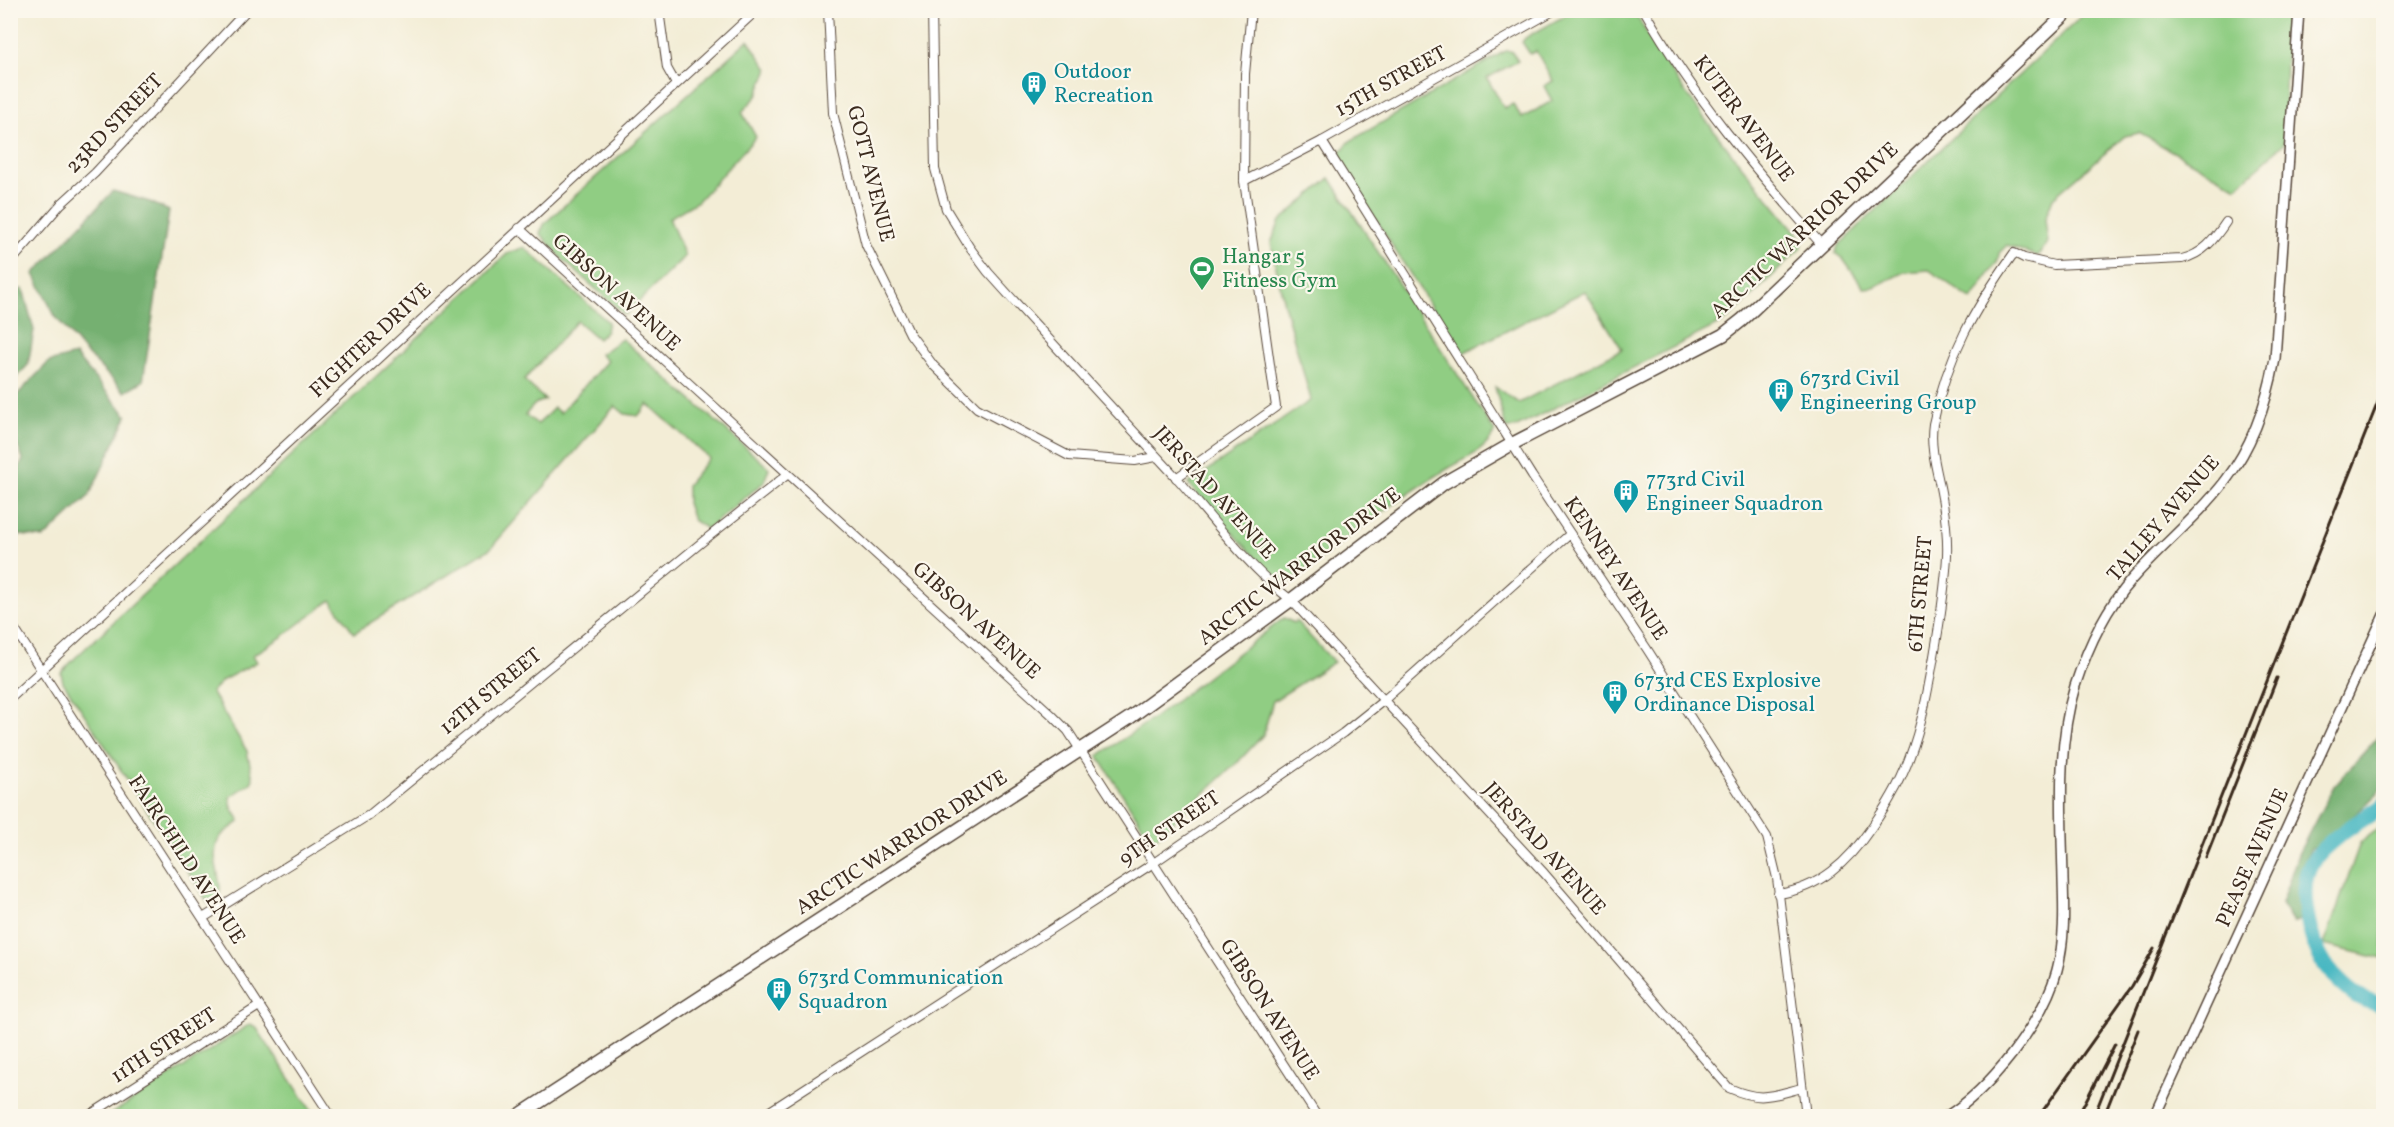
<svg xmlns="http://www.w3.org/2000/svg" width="2394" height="1127" font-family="Vollkorn,serif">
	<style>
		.green { fill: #90cd83; stroke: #667c50; stroke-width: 1.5 }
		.forest { fill: #74b071; stroke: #586d48; stroke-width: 1.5 }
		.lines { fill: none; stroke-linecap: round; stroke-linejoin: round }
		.river { stroke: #4ab8c2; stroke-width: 16 }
		.minor-casing { stroke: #57473a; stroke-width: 10 }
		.tertiary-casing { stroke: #57473a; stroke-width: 12 }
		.primary-casing { stroke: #57473a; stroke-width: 15 }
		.minor { stroke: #fff; stroke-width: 8 }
		.tertiary { stroke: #fff; stroke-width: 9 }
		.primary { stroke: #fff; stroke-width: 12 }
		.rail { stroke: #3b2a1e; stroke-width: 3 }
		.labels { text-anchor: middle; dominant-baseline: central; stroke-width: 4.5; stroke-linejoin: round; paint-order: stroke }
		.culture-label { font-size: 21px; fill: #0d838f; stroke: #fbf7ec; text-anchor: start }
		.street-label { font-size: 21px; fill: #3b2a1e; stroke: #fbf7ec }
		.leisure-label { font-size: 21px; fill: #27864d; stroke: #fbf7ec; text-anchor: start }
	</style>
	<rect width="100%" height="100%" fill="#fbf7ec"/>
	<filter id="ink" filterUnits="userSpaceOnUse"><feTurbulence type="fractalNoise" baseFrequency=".0167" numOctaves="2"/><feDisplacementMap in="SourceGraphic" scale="12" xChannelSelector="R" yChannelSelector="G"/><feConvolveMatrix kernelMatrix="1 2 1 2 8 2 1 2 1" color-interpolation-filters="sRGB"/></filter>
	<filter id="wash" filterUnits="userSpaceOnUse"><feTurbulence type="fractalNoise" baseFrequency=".008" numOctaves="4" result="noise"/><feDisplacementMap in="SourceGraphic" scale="24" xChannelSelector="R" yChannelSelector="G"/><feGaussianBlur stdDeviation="1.35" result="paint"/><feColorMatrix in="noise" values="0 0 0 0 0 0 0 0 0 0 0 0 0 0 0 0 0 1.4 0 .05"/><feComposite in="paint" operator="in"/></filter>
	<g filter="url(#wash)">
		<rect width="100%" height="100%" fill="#f3edd6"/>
		<g class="green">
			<path d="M1573,11H1634C1680,94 1741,166 1802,239V247L1727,320L1515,428H1506L1495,387L1519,403L1622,349L1585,291L1461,354L1336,157L1350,141L1505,51H1511L1518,61L1487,78L1504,108L1513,104L1522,118L1552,101L1544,86L1553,81L1536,51L1530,54L1522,42L1525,38Z"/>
			<polygon points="2087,11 2287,11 2284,143 2237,187 2139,133 2125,136 2053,198 2045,219 2048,243 2037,256 2007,245 1999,253 1998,261 1972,300 1929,270 1904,272 1874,287 1864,288 1843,259 1835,253 1838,246"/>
			<polygon points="748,40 768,69 757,96 742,112 756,137 698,201 669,218 685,256 625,315 561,258 540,233 545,223"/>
			<path d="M1330,178L1495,432C1487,450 1465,459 1449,468C1392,502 1340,544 1288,583H1279L1188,484L1311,400L1284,304L1271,243L1280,221Z"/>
			<path d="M524,247L608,322L606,331L598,339L577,321L524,380L545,400L535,404L525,415L538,424L554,408L560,413L607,361L600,354L622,339L769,468L764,482L707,529L693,520L687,503V485L709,458L648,404L638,416L625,414L615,406L490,549L354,633L331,600L282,637L253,655L257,662L223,680L211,692L247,751L253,779L251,783L230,797L232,808L240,821C235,826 225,831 221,836C204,860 231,884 214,906L209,904L63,682L61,673L74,659L507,254Z"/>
			<polygon points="1284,618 1294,623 1296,621 1334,662 1273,701 1263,735 1239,761 1152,841 1098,756 1155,717"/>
			<polygon points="2383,825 2383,959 2324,945 2360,843"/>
			<polygon points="250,1024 256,1027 315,1116 108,1116"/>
		</g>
		<g class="forest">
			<polygon points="113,191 150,202 169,211 143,381 125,392 83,350 55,316 34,274"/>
			<polygon points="23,289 34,330 28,365 11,383 11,291"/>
			<polygon points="75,355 127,416 89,496 44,538 13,534 10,529 11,489 23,459 11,431 11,401 49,362"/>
			<path d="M2383,731V788L2323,846L2311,848C2298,875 2296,889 2301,919L2293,923L2281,904L2298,854L2334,786Z"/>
		</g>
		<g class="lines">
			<path class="river" d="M2384,805C2362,821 2317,844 2308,871C2299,894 2310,939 2322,960C2330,973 2345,988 2357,996C2364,1001 2375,1003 2384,1005"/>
		</g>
	</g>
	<g filter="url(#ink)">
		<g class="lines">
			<defs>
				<g id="minor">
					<polyline points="659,10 667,68 676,84"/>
					<polyline points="828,10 833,113 866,245 910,334 933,365 977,408 1069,456 1135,461 1156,457"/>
					<path d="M932,10L935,169L946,209L970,248L988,272C1050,341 1113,409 1176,477C1213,519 1247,566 1291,600L1544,873L1729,1088C1761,1102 1770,1096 1802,1088"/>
					<path d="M1644,10C1693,96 1756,171 1821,244"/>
					<polyline points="1322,141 1532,476 1647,649 1767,837 1777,878 1806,1116"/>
					<polyline points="1244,181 1322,141 1555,10"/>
					<polyline points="519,228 1052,715 1068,731 1317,1116"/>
					<polyline points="10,263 61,204 95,173 247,10"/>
					<polyline points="1176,478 1276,407 1244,181 1245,74 1251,10"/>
					<polyline points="10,622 331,1116"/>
					<polyline points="10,699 757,10"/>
					<path d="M1778,894C1820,888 1848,862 1871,828C1878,818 1885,808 1891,797C1920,748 1929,687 1938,632C1942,606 1946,580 1947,555C1948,531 1944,506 1939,482C1935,464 1930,443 1933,424C1947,356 1975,308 2014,253L2024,258L2054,265L2182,259C2203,254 2214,240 2226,222"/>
					<polyline points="203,918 369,815 707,538 788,474"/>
					<polyline points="88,1116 259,1006"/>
					<polyline points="762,1116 1152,864 1343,733 1383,701 1570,534"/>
				</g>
				<g id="tertiary">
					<path d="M1947,1116C1973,1100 1994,1077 2012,1054C2031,1029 2049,1001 2057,970C2065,941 2064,910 2063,880C2062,816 2056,748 2075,686C2087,649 2106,608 2132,579C2162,545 2199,516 2226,480C2253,445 2267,403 2275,359L2299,10"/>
					<polyline points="2155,1116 2384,615"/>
				</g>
				<polyline id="primary" points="518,1116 1128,719 1291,600 1444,483 1512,444 1723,335 1742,320 2070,10"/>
			</defs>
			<use href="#minor" class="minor-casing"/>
			<use href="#tertiary" class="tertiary-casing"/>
			<use href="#primary" class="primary-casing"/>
			<use href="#minor" class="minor"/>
			<use href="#tertiary" class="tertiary"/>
			<use href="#primary" class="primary"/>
			<g class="rail">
				<polyline points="2206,857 2277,678"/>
				<polyline points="2039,1116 2132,986 2154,948"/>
				<polyline points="2078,1116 2115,1044"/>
				<polyline points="2094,1116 2384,387"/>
				<polyline points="2104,1116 2138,1030"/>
			</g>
		</g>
	</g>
	<defs>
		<symbol id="building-pin" viewBox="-11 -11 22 30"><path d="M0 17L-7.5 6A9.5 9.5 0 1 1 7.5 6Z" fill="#0f9aa8" stroke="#fbf7ec"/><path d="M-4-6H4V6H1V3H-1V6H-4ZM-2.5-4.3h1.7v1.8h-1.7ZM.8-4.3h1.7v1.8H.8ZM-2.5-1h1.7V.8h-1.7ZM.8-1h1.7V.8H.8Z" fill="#fff"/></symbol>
		<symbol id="stadium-pin" viewBox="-11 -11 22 30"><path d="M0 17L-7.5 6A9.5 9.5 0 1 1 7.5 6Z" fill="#2e9e5b" stroke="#fbf7ec"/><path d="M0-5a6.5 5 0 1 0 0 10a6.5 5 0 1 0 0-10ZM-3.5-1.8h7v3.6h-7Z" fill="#fff"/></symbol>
	</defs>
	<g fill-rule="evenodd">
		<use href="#building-pin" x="1019" y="69" width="30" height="40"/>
		<use href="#stadium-pin" x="1187" y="254" width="30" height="40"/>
		<use href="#building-pin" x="1766" y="376" width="30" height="40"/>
		<use href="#building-pin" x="1611" y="477" width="30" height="40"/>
		<use href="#building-pin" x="1600" y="678" width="30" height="40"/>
		<use href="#building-pin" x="764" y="975" width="30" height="40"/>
	</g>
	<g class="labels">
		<g class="culture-label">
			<text x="1054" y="72">Outdoor<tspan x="1054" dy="24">Recreation</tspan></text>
			<text x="1800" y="379">673rd Civil<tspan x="1800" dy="24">Engineering Group</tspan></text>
			<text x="1646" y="480">773rd Civil<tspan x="1646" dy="24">Engineer Squadron</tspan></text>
			<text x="1634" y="681">673rd CES Explosive<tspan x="1634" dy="24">Ordinance Disposal</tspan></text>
			<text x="798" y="978">673rd Communication<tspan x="798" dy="24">Squadron</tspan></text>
		</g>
		<g class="street-label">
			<text transform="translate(1391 82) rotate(-29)">15TH STREET</text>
			<text transform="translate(1743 119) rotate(53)">KUTER AVENUE</text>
			<text transform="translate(115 124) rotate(-46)">23RD STREET</text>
			<text transform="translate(870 174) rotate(76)">GOTT AVENUE</text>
			<text transform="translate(1805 231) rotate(-43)">ARCTIC WARRIOR DRIVE</text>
			<text transform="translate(616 293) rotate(42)">GIBSON AVENUE</text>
			<text transform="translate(371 341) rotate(-43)">FIGHTER DRIVE</text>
			<text transform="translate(1214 493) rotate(48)">JERSTAD AVENUE</text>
			<text transform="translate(2164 519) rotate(-49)">TALLEY AVENUE</text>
			<text transform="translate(1300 567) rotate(-37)">ARCTIC WARRIOR DRIVE</text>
			<text transform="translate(1615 569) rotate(56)">KENNEY AVENUE</text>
			<text transform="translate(1921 594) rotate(-85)">6TH STREET</text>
			<text transform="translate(976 621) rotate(42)">GIBSON AVENUE</text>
			<text transform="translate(491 692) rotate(-39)">12TH STREET</text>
			<text transform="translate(1170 829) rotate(-34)">9TH STREET</text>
			<text transform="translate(902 843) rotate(-33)">ARCTIC WARRIOR DRIVE</text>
			<text transform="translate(1544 849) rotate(48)">JERSTAD AVENUE</text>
			<text transform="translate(2253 858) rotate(-66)">PEASE AVENUE</text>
			<text transform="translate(186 860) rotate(57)">FAIRCHILD AVENUE</text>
			<text transform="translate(1269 1010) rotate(57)">GIBSON AVENUE</text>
			<text transform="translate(164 1046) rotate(-33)">11TH STREET</text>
		</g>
		<g class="leisure-label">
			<text x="1222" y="257">Hangar 5<tspan x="1222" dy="24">Fitness Gym</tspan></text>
		</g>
	</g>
	<rect width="2394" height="1127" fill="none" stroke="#fbf7ec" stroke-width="36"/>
</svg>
